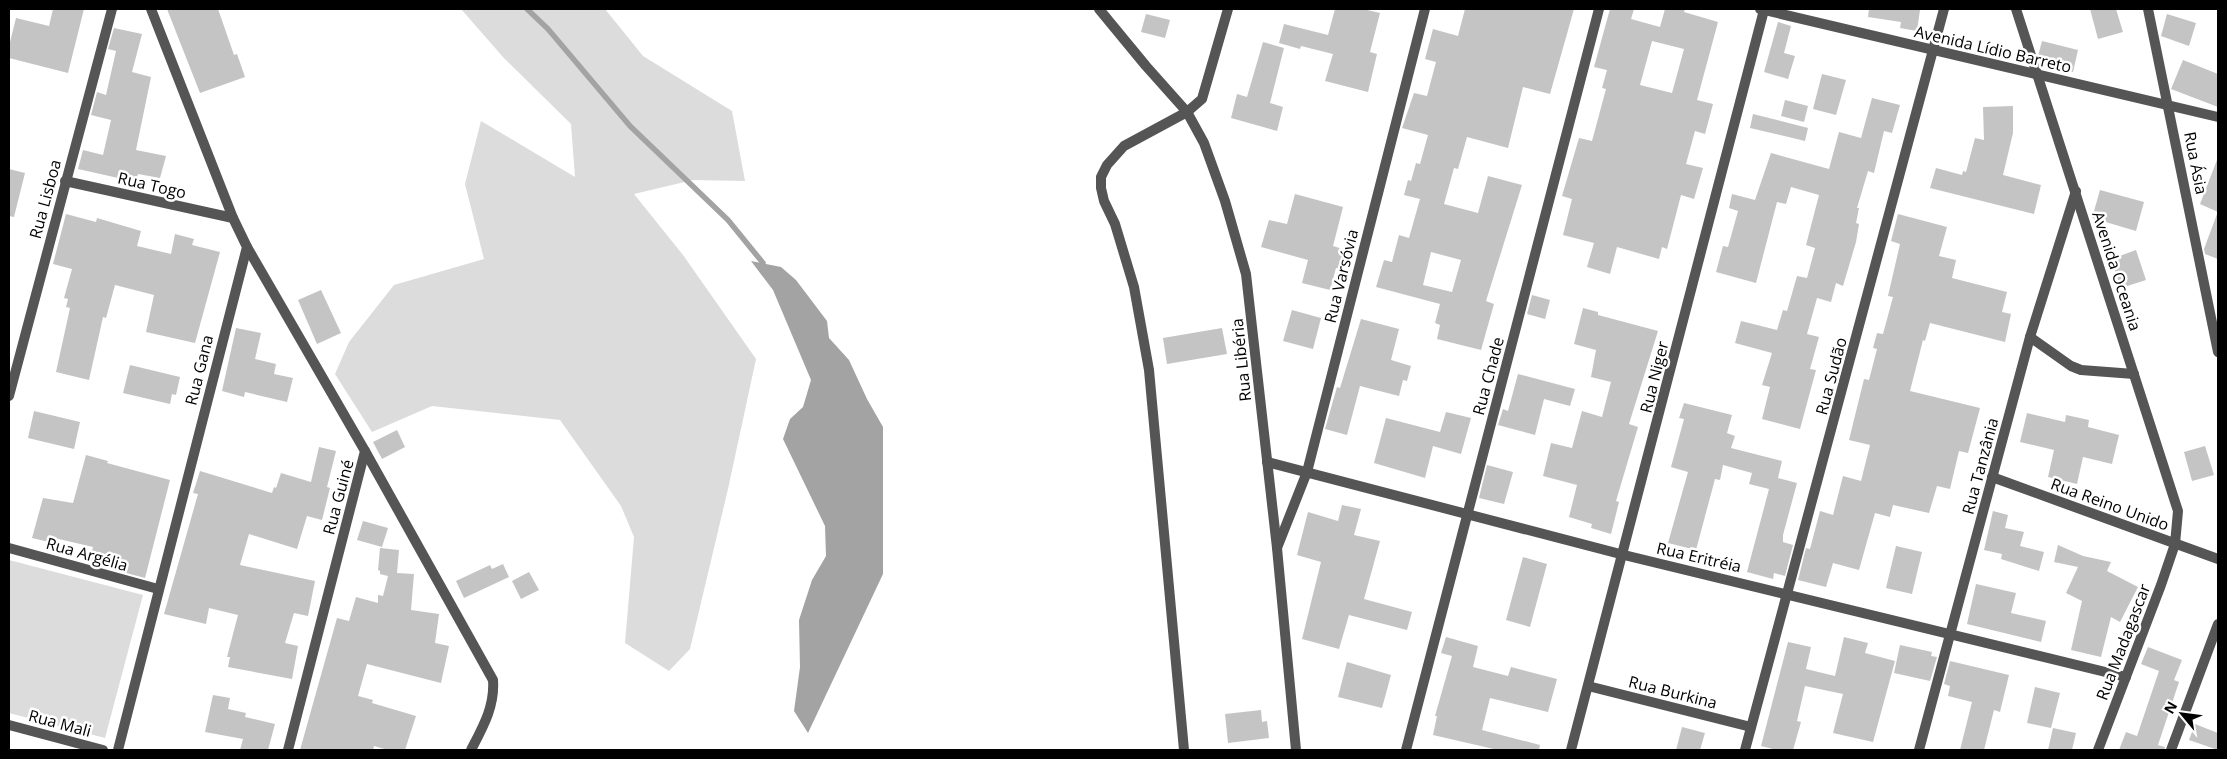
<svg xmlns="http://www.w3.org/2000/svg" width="2227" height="759" font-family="'Open Sans',sans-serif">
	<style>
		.green { fill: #dcdcdc }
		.water { fill: #a3a3a3 }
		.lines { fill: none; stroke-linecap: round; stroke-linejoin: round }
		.stream { stroke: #a3a3a3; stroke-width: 5.5 }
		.building { fill: #c4c4c4; fill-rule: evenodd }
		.street { stroke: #555; stroke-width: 10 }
		.labels { text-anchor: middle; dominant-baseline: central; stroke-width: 5; stroke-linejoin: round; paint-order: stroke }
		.street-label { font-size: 16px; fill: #000; stroke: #fff }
	</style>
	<rect width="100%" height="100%" fill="#fff"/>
	<g class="green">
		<polygon points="461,9 605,9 643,56 732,111 745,181 693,180 634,194 683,255 756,359 728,489 690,649 669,671 625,643 634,537 621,506 560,420 432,406 372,432 335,374 349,342 394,285 484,259 465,184 481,121 575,177 571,124 503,57"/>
		<polygon points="9,560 143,595 105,738 9,713"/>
	</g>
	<polygon class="water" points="751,261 781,267 796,280 827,321 829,338 849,360 867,399 883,427 883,574 808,733 794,711 800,667 799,620 812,580 826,556 825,526 783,439 790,419 803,407 811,380 773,290"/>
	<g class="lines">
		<polyline class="stream" points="527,9 548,29 630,126 728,220 763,263"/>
	</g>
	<g class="building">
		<polygon points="53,9 84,9 68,73 9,58 9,46 16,18 49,26"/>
		<polygon points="167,9 218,9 234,55 237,54 245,77 200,93"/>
		<polygon points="1335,9 1363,9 1380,13 1370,52 1377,54 1368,92 1325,81 1333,54 1301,46 1300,49 1279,43 1284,24 1328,35"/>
		<path d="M1465,9H1574L1550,94L1523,87L1508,148L1467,137L1458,169L1454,168L1444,204L1478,213L1488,176L1522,185L1486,301L1494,304L1481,350L1437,339L1440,325L1435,323L1440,304L1376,287L1384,260L1392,262L1399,235L1409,238L1420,199L1404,195L1408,180L1411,181L1416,163L1420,164L1428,135L1402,128L1414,93L1427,96L1436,62L1425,59L1433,29L1458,36ZM1431,252L1461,260L1452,292L1423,285Z"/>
		<path d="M1610,9H1634L1631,19L1660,27L1665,9H1685L1684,12L1718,22L1697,100L1713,104L1705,134L1695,131L1686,164L1703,168L1694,199L1681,195L1667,249L1662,247L1659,259L1617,247L1610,274L1587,267L1594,243L1563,235L1572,199L1562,196L1579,138L1592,141L1606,89L1602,88L1607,70L1594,67ZM1652,41L1684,49L1672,93L1640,85Z"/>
		<polygon points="1869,9 1920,10 1917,31 1900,28 1901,22 1868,17"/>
		<polygon points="2090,9 2116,9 2123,32 2098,39"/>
		<polygon points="1146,14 1170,20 1165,38 1141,32"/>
		<polygon points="2167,14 2196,23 2189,46 2161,36"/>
		<polygon points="1778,22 1791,26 1784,53 1795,56 1788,79 1764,72"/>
		<polygon points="114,28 142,34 132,72 151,77 136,150 166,156 160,178 138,174 136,182 78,169 83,150 103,155 111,120 91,115 97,92 106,95 116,51 108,49"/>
		<polygon points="2042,41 2078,50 2073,72 2041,64 2038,56"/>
		<polygon points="1263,42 1284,48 1270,103 1283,107 1277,131 1231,118 1237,94 1247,97"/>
		<polygon points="2183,60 2218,74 2218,107 2171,89"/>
		<polygon points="1822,74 1846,80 1836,115 1813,109"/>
		<polygon points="1872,98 1900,105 1892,133 1884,131 1874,173 1868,171 1857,208 1859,208 1856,223 1859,224 1856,242 1843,286 1836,283 1831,302 1817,298 1807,334 1819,337 1810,369 1816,370 1800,429 1762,419 1770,387 1762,385 1772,353 1735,343 1741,321 1777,330 1783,310 1787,311 1797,276 1807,278 1815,248 1806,245 1819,195 1791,187 1786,204 1777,202 1756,283 1716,272 1723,246 1728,247 1738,211 1729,208 1732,194 1755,200 1771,153 1829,169 1839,132 1861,138"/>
		<polygon points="1785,100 1808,106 1804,122 1781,116"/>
		<polygon points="2013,106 2013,133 2003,175 2041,185 2034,214 1930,188 1936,168 1962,175 1963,171 1966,172 1975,138 1984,140 1983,107"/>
		<polygon points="1753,114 1808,128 1805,141 1750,128"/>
		<polygon points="2217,160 2218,160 2218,212 2200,204"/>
		<polygon points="9,169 25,173 14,217 9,216"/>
		<polygon points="2100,190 2144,202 2136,231 2092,218"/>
		<polygon points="1295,194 1343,207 1333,246 1346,250 1341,269 1336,268 1330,290 1302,283 1308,260 1261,247 1269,220 1287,224"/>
		<polygon points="66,214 96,222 97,218 141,231 137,246 171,254 175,234 194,239 192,245 220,252 195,343 146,332 154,295 115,285 106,318 103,317 89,380 56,372 70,308 66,307 68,299 64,298 72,269 53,264"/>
		<polygon points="1898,214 1947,227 1939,256 1956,260 1952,278 2007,292 2002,312 2011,314 2005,342 1930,323 1925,341 1923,340 1910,391 1980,408 1968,453 1959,451 1950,489 1937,486 1929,513 1893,505 1890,517 1875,513 1859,570 1833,563 1826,587 1798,580 1806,548 1810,549 1820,511 1833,515 1843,476 1861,481 1870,445 1849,440 1864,379 1869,380 1877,349 1873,348 1877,333 1883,334 1893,297 1888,296 1900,244 1891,241"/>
		<polygon points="2217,214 2218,215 2218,259 2205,254 2204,249"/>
		<polygon points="2136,250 2146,280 2121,288 2111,259"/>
		<polygon points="321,290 341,333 317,344 298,300"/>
		<polygon points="1532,295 1550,300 1545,319 1527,314"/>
		<polygon points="1583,308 1598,312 1598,315 1658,331 1629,424 1638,427 1616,501 1619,502 1611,534 1591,528 1592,524 1569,517 1577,485 1543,476 1551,443 1572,448 1582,411 1602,417 1611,382 1591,377 1596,350 1574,344"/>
		<polygon points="1292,310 1321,318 1313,349 1283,341"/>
		<polygon points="1361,319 1399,329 1391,360 1411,366 1407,381 1403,380 1399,396 1360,386 1347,435 1325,429 1337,387 1340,388"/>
		<polygon points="236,328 261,333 255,359 276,364 274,374 293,378 287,402 245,392 244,397 222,391"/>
		<polygon points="1222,328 1227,354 1167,364 1163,338"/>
		<polygon points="130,365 180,377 176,395 172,394 170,404 123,393"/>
		<polygon points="1518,374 1575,389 1570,406 1544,399 1535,435 1498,425 1503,409 1508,411"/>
		<polygon points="1684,403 1732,415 1727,433 1735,436 1731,448 1782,461 1778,478 1797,483 1783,535 1783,542 1793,545 1785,576 1774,573 1773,579 1747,572 1769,489 1749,484 1752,473 1723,465 1720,480 1715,479 1696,550 1668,543 1688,472 1671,467 1684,419 1679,418"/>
		<polygon points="34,411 80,422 74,449 28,438"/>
		<polygon points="1446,412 1471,418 1461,454 1433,446 1425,478 1374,463 1386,418 1440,432"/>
		<polygon points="2027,413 2065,422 2066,415 2089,420 2088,427 2119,435 2112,464 2083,457 2077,484 2048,477 2054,450 2020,442"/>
		<polygon points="397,430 405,447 382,459 373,442"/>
		<polygon points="2205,446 2214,475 2192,481 2184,452"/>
		<polygon points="319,447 336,451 327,487 330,488 322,520 307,516 297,549 249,534 240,565 315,581 308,616 294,613 285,643 298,646 292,679 228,667 230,657 227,657 238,615 209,608 206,624 164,614 198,494 193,493 200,471 272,493 274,487 276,488 281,473 311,482"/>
		<polygon points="86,455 108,461 107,463 170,480 145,578 89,563 93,547 50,537 49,542 32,538 43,498 73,503"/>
		<polygon points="1487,465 1513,472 1504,504 1479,498"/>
		<polygon points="1342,505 1361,509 1354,535 1380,541 1364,599 1412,612 1407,630 1349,615 1339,649 1302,639 1321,562 1297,555 1308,512 1338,521"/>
		<polygon points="1993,511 2008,515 2005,528 2024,532 2020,546 2044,552 2039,571 2001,559 2002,554 1984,550"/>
		<polygon points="363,521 388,528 382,547 357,540"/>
		<polygon points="2058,545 2083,556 2111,562 2107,571 2138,587 2120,622 2111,617 2101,657 2071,650 2082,601 2066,593 2078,567 2054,562"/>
		<polygon points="1896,546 1922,552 1912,594 1886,588"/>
		<polygon points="380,548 399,550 397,573 414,574 411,610 439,614 435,643 449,646 441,683 367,664 358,696 373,700 372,703 416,716 405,750 388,750 374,746 373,750 300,750 337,618 349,621 356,597 378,603 378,595 383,596 388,576 380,574 380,571 378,570"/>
		<polygon points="1523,557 1547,564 1530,627 1506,620"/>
		<polygon points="503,564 509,577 464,598 456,581 490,565 492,569"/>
		<polygon points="529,572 539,590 521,599 512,581"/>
		<polygon points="1976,584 2016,593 2011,613 2046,621 2041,642 1967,624"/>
		<polygon points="1446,637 1478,646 1473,667 1508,676 1511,667 1557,679 1548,712 1490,698 1482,730 1540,745 1539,750 1498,750 1433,735 1437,716 1435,716 1452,656 1441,653"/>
		<polygon points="1844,637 1868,643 1865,653 1895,661 1873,742 1833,733 1843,694 1805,686 1797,721 1801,722 1793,750 1777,750 1761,746 1788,642 1811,647 1806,669 1835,676"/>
		<polygon points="1900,645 1932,652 1931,656 1937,657 1930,681 1894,673"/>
		<polygon points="2148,647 2182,660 2174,680 2179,682 2158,745 2165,747 2164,750 2119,750 2126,732 2137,736 2159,671 2141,664"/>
		<polygon points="1950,661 2009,675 2000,712 1994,710 1984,750 1960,750 1972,702 1948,696 1950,686 1944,684"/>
		<polygon points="1347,662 1391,675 1382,708 1338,697"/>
		<polygon points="2035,687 2060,693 2051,728 2027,723"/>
		<polygon points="213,695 230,698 228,709 246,713 245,717 275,724 268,750 240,750 243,739 205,732"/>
		<polygon points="1261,710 1262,722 1267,721 1269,738 1228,743 1225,714"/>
		<polygon points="2195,724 2218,733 2218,750 2189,740"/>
		<polygon points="1682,727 1705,733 1700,750 1676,750"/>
		<polygon points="2053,728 2076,733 2072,750 2048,750"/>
	</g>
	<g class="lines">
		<g class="street">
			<polyline points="1099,9 1146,66 1187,112 1204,143 1225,201 1246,274 1277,548 1296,750"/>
			<polyline points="1760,9 2218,117"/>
			<polyline points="2016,9 2178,511 2175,544 2161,585 2098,750"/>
			<polyline points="2148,9 2218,352"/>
			<polyline points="65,181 233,218"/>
			<polyline points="247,247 365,451 288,750"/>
			<polyline points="2030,337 2071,366 2081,370 2134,374"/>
			<polyline points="9,396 112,9"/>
			<path d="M365,451L493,680C495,706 483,727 471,750"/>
			<polyline points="1267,462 1624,555 2126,677"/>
			<polyline points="1992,477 2218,559"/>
			<polyline points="9,548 158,589"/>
			<polyline points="1277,548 1307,472 1425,9"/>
			<polyline points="1588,686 1751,727"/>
			<polyline points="9,725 103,750"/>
			<polyline points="118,750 247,247 233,218 151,9"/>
			<polyline points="1184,750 1149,370 1134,287 1115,224 1104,201 1101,188 1101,177 1107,165 1124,146 1187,112 1202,99 1228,9"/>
			<polyline points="1406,750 1599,9"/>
			<polyline points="1571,750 1764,10"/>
			<polyline points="1745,750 1944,9"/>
			<polyline points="1919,750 2030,337 2076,191"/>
			<polyline points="2171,750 2218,624"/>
		</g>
	</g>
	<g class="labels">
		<g class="street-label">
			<text transform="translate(1993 49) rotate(13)">Avenida Lídio Barreto</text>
			<text transform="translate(2196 163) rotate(79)">Rua Ásia</text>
			<text transform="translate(152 185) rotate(13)">Rua Togo</text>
			<text transform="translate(45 199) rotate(-75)">Rua Lisboa</text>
			<text transform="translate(2117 271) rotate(72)">Avenida Oceania</text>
			<text transform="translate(1341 276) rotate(-76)">Rua Varsóvia</text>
			<text transform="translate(1241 360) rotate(-96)">Rua Libéria</text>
			<text transform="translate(199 370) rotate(-76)">Rua Gana</text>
			<text transform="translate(1488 376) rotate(-75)">Rua Chade</text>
			<text transform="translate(1831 376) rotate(-75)">Rua Sudão</text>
			<text transform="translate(1654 377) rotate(-76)">Rua Niger</text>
			<text transform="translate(1980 466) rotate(-75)">Rua Tanzânia</text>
			<text transform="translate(338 497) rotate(-75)">Rua Guiné</text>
			<text transform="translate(2110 504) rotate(20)">Rua Reino Unido</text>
			<text transform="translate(87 554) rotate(16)">Rua Argélia</text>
			<text transform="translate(1699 557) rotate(13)">Rua Eritréia</text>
			<text transform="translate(2123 642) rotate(-69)">Rua Madagascar</text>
			<text transform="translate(1673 692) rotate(14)">Rua Burkina</text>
			<text transform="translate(60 723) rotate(15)">Rua Mali</text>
		</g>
	</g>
	<rect width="2227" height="759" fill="none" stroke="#000000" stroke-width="20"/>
	<g transform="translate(2182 714) rotate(299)" stroke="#ffffff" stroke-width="4" paint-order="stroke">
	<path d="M0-4L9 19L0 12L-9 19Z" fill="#000000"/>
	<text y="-8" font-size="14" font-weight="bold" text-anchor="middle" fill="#000000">N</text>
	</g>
</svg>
